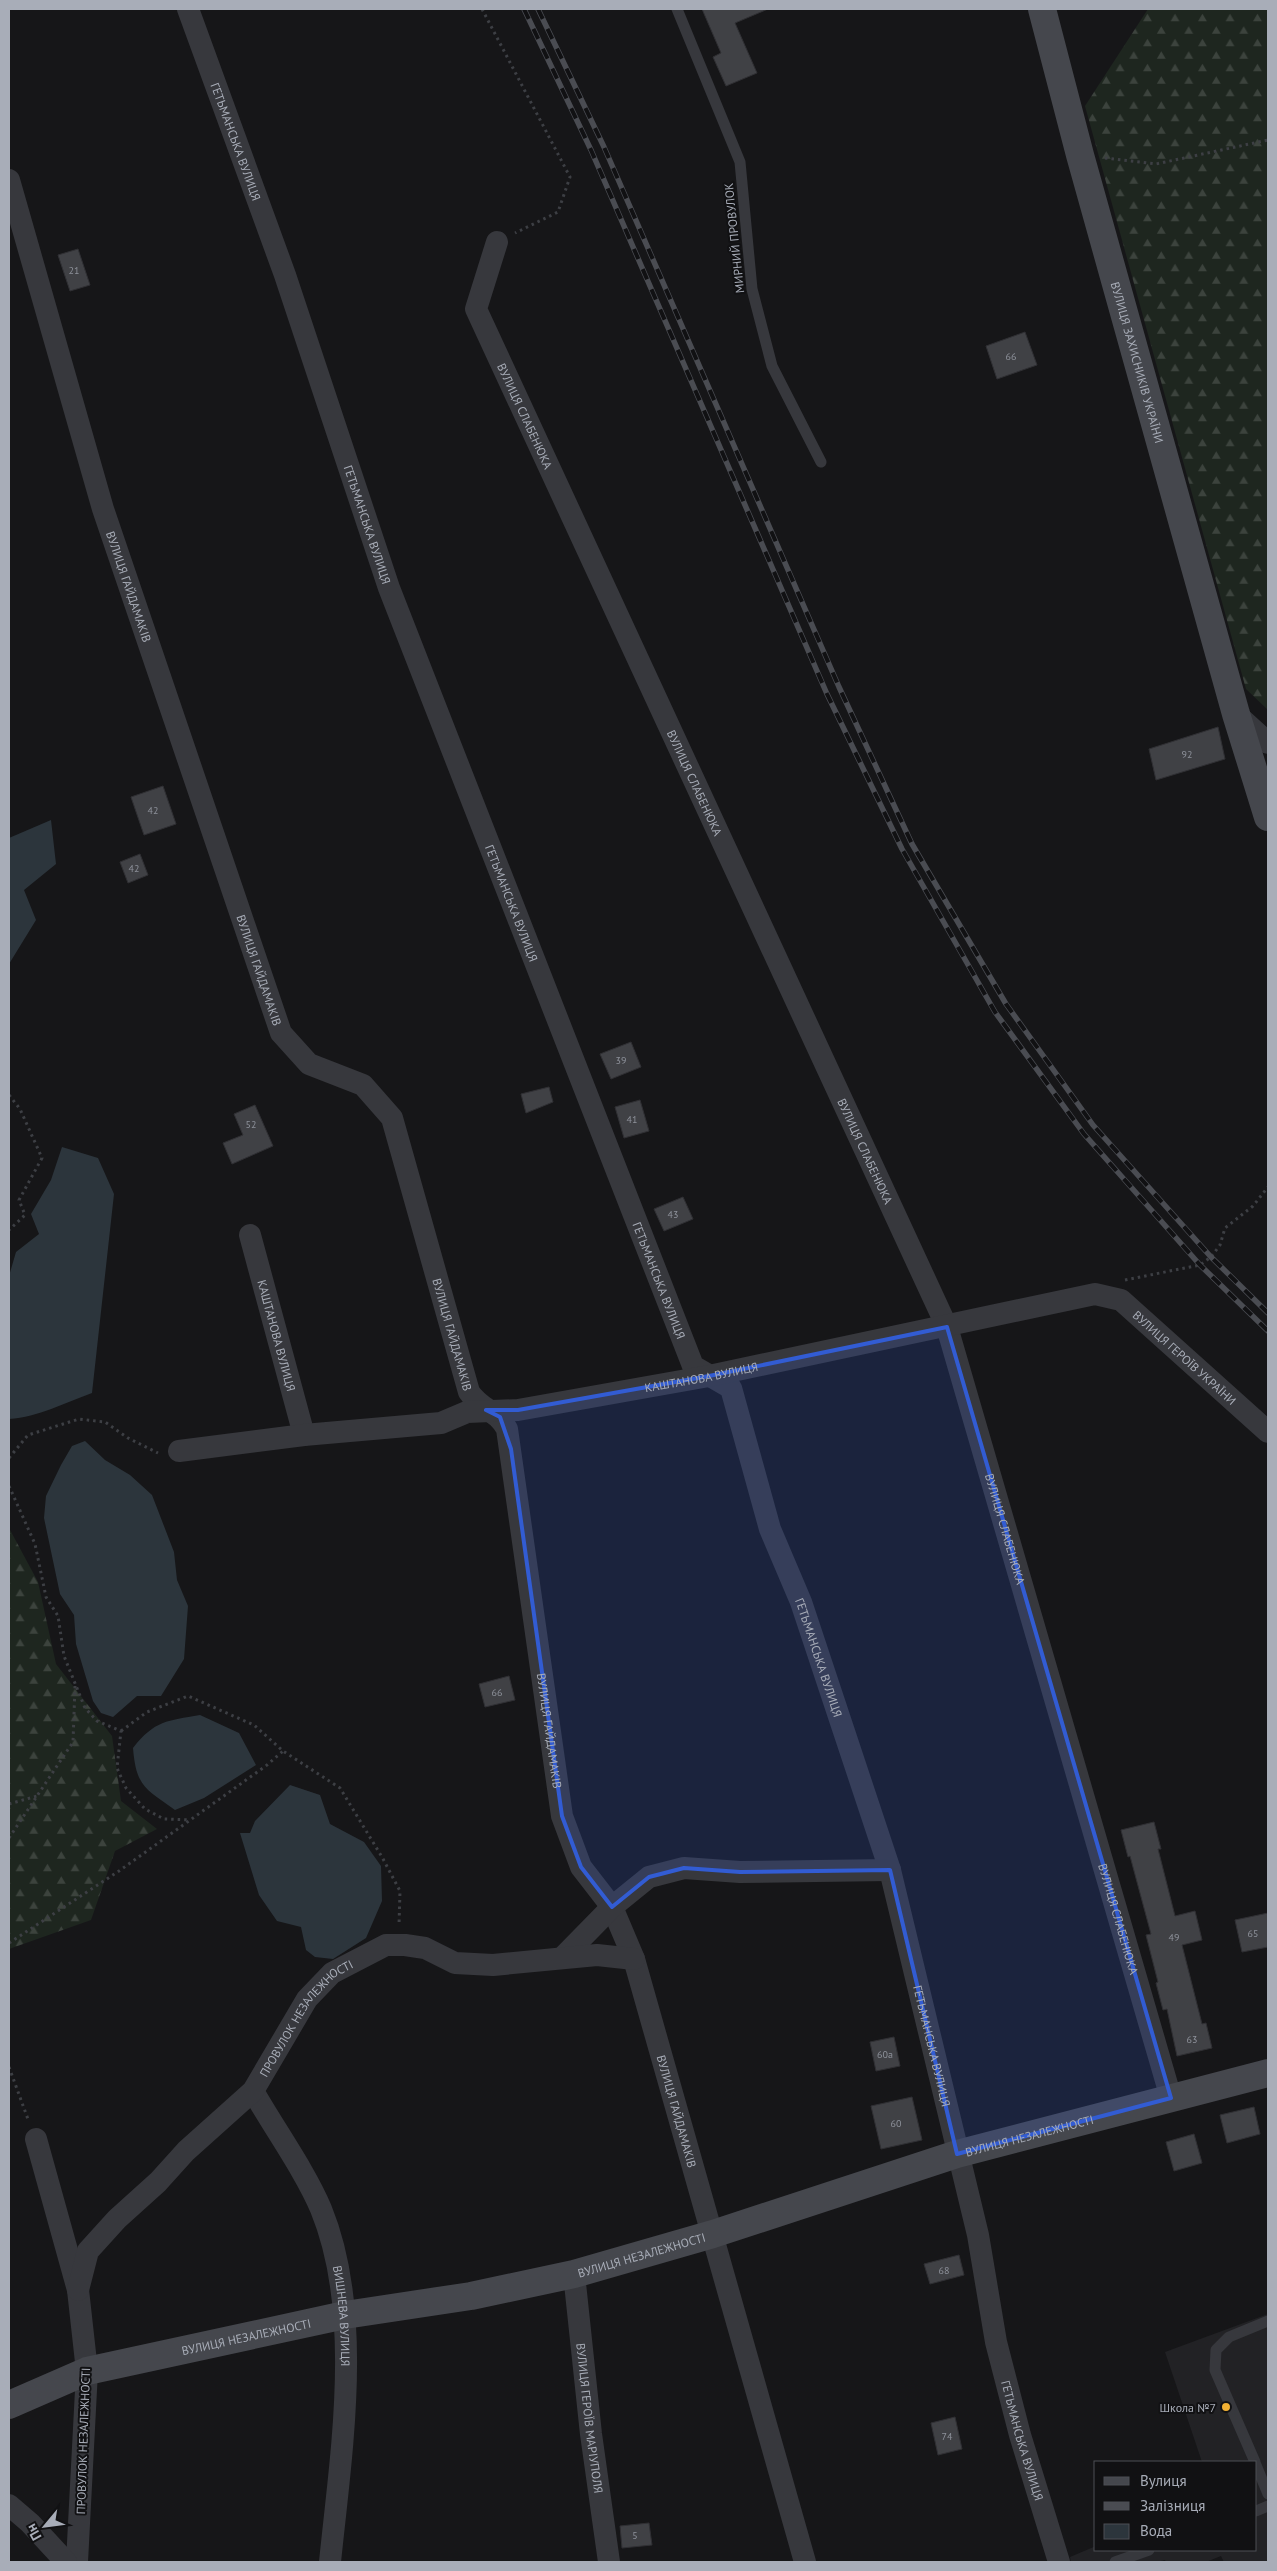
<svg xmlns="http://www.w3.org/2000/svg" width="1277" height="2571" font-family="'PT Sans',sans-serif">
	<style>
		.built { fill: #222225 }
		.forest { fill: url(#forest-firs) }
		.water { fill: #2c353c }
		.building { fill: #404145; stroke: #303034 }
		.lines { fill: none; stroke-linecap: round; stroke-linejoin: round }
		.path { stroke: #3d3f44; stroke-width: 3; stroke-dasharray: 2.5 4; stroke-linecap: butt }
		.lane { stroke: #37383d; stroke-width: 11 }
		.street { stroke: #37383d; stroke-width: 22 }
		.secondary { stroke: #45474d; stroke-width: 28 }
		.rail-casing { stroke: #4a4c52; stroke-width: 5.5 }
		.rail { stroke: #111113; stroke-width: 4; stroke-dasharray: 11; stroke-linecap: butt }
		.marked { fill: #325cd3; fill-opacity: 0.2; stroke: #325cd3; stroke-width: 4; stroke-linejoin: round }
		.poi-dot { fill: #f2b134; stroke: #111113; stroke-width: 2 }
		.labels { text-anchor: middle; dominant-baseline: central; stroke-width: 4; stroke-linejoin: round; paint-order: stroke }
		.number-label { font-size: 10px; fill: #8e929b }
		.street-label { font-size: 12px; fill: #a8adb8; stroke: #111113 }
		.poi-label { font-size: 12px; fill: #a8adb8; stroke: #111113; text-anchor: end }
	</style>
	<defs>
		<pattern id="forest-firs" width="22" height="20" patternUnits="userSpaceOnUse" patternTransform="scale(1.25)"><rect width="22" height="20" fill="#1e261f"/><path d="M5 1l3.5 6h-7zM16 11l3.5 6h-7z" fill="#3c433d"/></pattern>
	</defs>
	<rect width="100%" height="100%" fill="#161618"/>
	<polygon class="built" points="1268,2314 1268,2562 1224,2562 1221,2556 1206,2562 1166,2562 1165,2560 1157,2562 1071,2562 1070,2557 1096,2546 1096,2550 1256,2550 1256,2462 1202,2462 1165,2352"/>
	<g class="forest">
		<polygon points="1148,9 1268,9 1268,710 1246,689 1085,106"/>
		<polygon points="9,1528 38,1582 56,1664 112,1736 121,1801 157,1829 115,1851 91,1920 9,1949"/>
	</g>
	<g class="water">
		<polygon points="51,820 56,864 24,890 36,920 9,964 9,838"/>
		<path d="M62,1147L98,1158L114,1194L92,1393C64,1403 39,1417 9,1419V1276L16,1252L39,1234L31,1214L51,1180Z"/>
		<polygon points="85,1441 105,1460 130,1475 152,1495 174,1552 177,1580 188,1606 184,1659 161,1696 137,1696 113,1717 101,1713 93,1701 76,1644 74,1615 60,1594 44,1518 46,1496 61,1465 72,1446"/>
		<path d="M200,1715L239,1733L256,1765L204,1798L175,1810C146,1789 136,1787 133,1748C155,1720 167,1721 200,1715Z"/>
		<polygon points="290,1785 320,1795 330,1824 364,1842 381,1866 382,1901 366,1938 333,1959 315,1957 306,1950 301,1927 277,1921 259,1895 240,1833 250,1833 255,1821"/>
	</g>
	<g class="building">
		<polygon points="702,9 768,9 735,23 757,73 726,86 713,57 721,53"/>
		<polygon points="78,249 90,285 70,291 58,255"/>
		<polygon points="1025,332 1037,365 997,379 986,346"/>
		<polygon points="1218,727 1225,759 1156,780 1149,749"/>
		<polygon points="163,786 176,824 144,835 131,797"/>
		<polygon points="140,854 148,875 128,883 120,862"/>
		<polygon points="631,1042 641,1067 611,1079 600,1054"/>
		<polygon points="549,1087 553,1102 526,1113 521,1094"/>
		<polygon points="640,1100 649,1131 624,1138 615,1107"/>
		<polygon points="255,1105 273,1146 232,1164 223,1143 243,1135 234,1114"/>
		<polygon points="683,1197 693,1219 664,1231 654,1209"/>
		<polygon points="509,1676 515,1700 485,1707 479,1684"/>
		<polygon points="1154,1822 1161,1849 1158,1849 1175,1916 1195,1911 1202,1940 1182,1945 1202,2024 1206,2023 1212,2048 1177,2056 1167,2009 1163,2010 1156,1983 1158,1982 1146,1935 1151,1934 1130,1856 1128,1857 1121,1830"/>
		<polygon points="1268,1913 1268,1947 1242,1952 1235,1920"/>
		<polygon points="894,2037 900,2066 876,2071 870,2042"/>
		<polygon points="912,2097 922,2140 881,2149 871,2106"/>
		<polygon points="1254,2107 1260,2134 1227,2143 1220,2115"/>
		<polygon points="1194,2134 1202,2163 1174,2171 1166,2142"/>
		<polygon points="959,2255 964,2275 930,2284 924,2264"/>
		<polygon points="955,2417 962,2449 938,2455 931,2423"/>
		<polygon points="649,2523 652,2545 622,2548 620,2526"/>
	</g>
	<g class="lines">
		<g class="path">
			<polyline points="482,9 570,177 558,212 515,233"/>
			<polyline points="1105,158 1156,164 1268,140"/>
			<polyline points="9,1095 20,1109 42,1158 19,1200 25,1215 9,1230"/>
			<polyline points="1125,1280 1200,1265 1211,1257 1220,1245 1225,1228 1253,1206 1268,1187"/>
			<polyline points="9,1458 28,1435 79,1419 105,1422 128,1438 158,1453"/>
			<polyline points="9,1486 35,1544 46,1597 58,1616 64,1656 85,1708 97,1721 121,1731 117,1768 126,1788 145,1809 164,1819 190,1820"/>
			<polyline points="121,1731 147,1712 188,1696 254,1725 283,1751 340,1788 382,1857 400,1891 399,1925"/>
			<polyline points="9,1804 37,1796"/>
			<polyline points="9,1838 73,1742 75,1686"/>
			<polyline points="9,1943 119,1871 267,1765 283,1751"/>
			<polyline points="9,2067 29,2122"/>
		</g>
		<g class="lane">
			<polyline points="677,9 740,162 752,289 772,366 821,462"/>
			<polyline points="1255,2462 1215,2370 1216,2350 1229,2337 1268,2321"/>
			<polyline points="1256,2465 1268,2494"/>
			<polyline points="1256,2511 1268,2506"/>
			<polyline points="1115,2562 1149,2550"/>
		</g>
		<g class="street">
			<path id="s1" d="M188,9L285,275L389,588L693,1366L731,1388L770,1529L801,1602L890,1870L978,2235L996,2342L1020,2435L1059,2562"/>
			<path id="s2" d="M9,180L103,509L281,1033L309,1064L363,1085L392,1118L469,1392C481,1410 497,1410 507,1429L562,1816L581,1867L612,1907L634,1959L805,2562"/>
			<path id="s3" d="M497,242L476,309L947,1327L1171,2098"/>
			<polyline points="1236,714 1268,743"/>
			<path id="s4" d="M250,1235L304,1435"/>
			<path id="s5" d="M179,1451L304,1435L441,1423L467,1412L518,1410L709,1376L1095,1294L1121,1300L1268,1432"/>
			<polyline points="562,1958 612,1907 649,1877 684,1868 740,1872 890,1870"/>
			<path id="s6" d="M253,2091C274,2128 305,2171 321,2209C364,2314 341,2453 330,2562"/>
			<polyline points="36,2139 78,2290 87,2371 77,2562"/>
			<path id="s7" d="M574,2274L591,2434L609,2562"/>
			<path id="s8" d="M78,2290L88,2251L117,2219L158,2182L186,2151L253,2091L307,1999L332,1973L386,1945H405L425,1948L455,1963L493,1965L597,1955L634,1959"/>
			<polyline points="9,2505 30,2523 66,2562"/>
		</g>
		<g class="secondary">
			<path id="s9" d="M1042,9L1080,155L1236,714L1268,817"/>
			<path id="s10" d="M9,2405L87,2371L345,2315L471,2296L574,2274L713,2234L957,2154L1268,2073"/>
		</g>
		<defs>
			<g id="rail">
				<polyline points="524,9 591,150 827,694 902,849 995,1012 1084,1134 1200,1265 1268,1331"/>
				<polyline points="538,9 604,147 839,687 912,844 1006,1004 1093,1125 1211,1257 1268,1313"/>
			</g>
		</defs>
		<use href="#rail" class="rail-casing"/>
		<use href="#rail" class="rail"/>
	</g>
	<path class="marked" d="M947,1327L1171,2098L957,2154L890,1870L740,1872L684,1868L649,1877L612,1907L581,1867L562,1816L511,1449L500,1417L486,1410H518L709,1376Z"/>
	<circle class="poi-dot" cx="1226" cy="2407" r="5"/>
	<g class="labels">
		<g class="number-label">
			<text x="74" y="270">21</text>
			<text x="1011" y="356">66</text>
			<text x="1187" y="754">92</text>
			<text x="153" y="810">42</text>
			<text x="134" y="868">42</text>
			<text x="621" y="1060">39</text>
			<text x="632" y="1119">41</text>
			<text x="251" y="1124">52</text>
			<text x="673" y="1214">43</text>
			<text x="497" y="1692">66</text>
			<text x="1253" y="1933">65</text>
			<text x="1174" y="1937">49</text>
			<text x="1192" y="2039">63</text>
			<text x="885" y="2054">60а</text>
			<text x="896" y="2123">60</text>
			<text x="944" y="2270">68</text>
			<text x="947" y="2436">74</text>
			<text x="635" y="2535">5</text>
		</g>
		<g class="street-label">
			<text stroke="none"><textPath href="#s1" startOffset="141">ГЕТЬМАНСЬКА ВУЛИЦЯ</textPath></text>
			<text transform="translate(734 238) rotate(-96)">МИРНИЙ ПРОВУЛОК</text>
			<text stroke="none"><textPath href="#s9" startOffset="366">ВУЛИЦЯ ЗАХИСНИКІВ УКРАЇНИ</textPath></text>
			<text stroke="none"><textPath href="#s3" startOffset="188">ВУЛИЦЯ СЛАБЕНЮКА</textPath></text>
			<text stroke="none"><textPath href="#s1" startOffset="546">ГЕТЬМАНСЬКА ВУЛИЦЯ</textPath></text>
			<text stroke="none"><textPath href="#s2" startOffset="424">ВУЛИЦЯ ГАЙДАМАКІВ</textPath></text>
			<text stroke="none"><textPath href="#s3" startOffset="592">ВУЛИЦЯ СЛАБЕНЮКА</textPath></text>
			<text stroke="none"><textPath href="#s1" startOffset="951">ГЕТЬМАНСЬКА ВУЛИЦЯ</textPath></text>
			<text stroke="none"><textPath href="#s2" startOffset="829">ВУЛИЦЯ ГАЙДАМАКІВ</textPath></text>
			<text stroke="none"><textPath href="#s3" startOffset="998">ВУЛИЦЯ СЛАБЕНЮКА</textPath></text>
			<text stroke="none"><textPath href="#s1" startOffset="1356">ГЕТЬМАНСЬКА ВУЛИЦЯ</textPath></text>
			<text stroke="none"><textPath href="#s2" startOffset="1264">ВУЛИЦЯ ГАЙДАМАКІВ</textPath></text>
			<text stroke="none"><textPath href="#s4" startOffset="104">КАШТАНОВА ВУЛИЦЯ</textPath></text>
			<text stroke="none"><textPath href="#s5" startOffset="1044">ВУЛИЦЯ ГЕРОЇВ УКРАЇНИ</textPath></text>
			<text stroke="none"><textPath href="#s5" startOffset="529">КАШТАНОВА ВУЛИЦЯ</textPath></text>
			<text stroke="none"><textPath href="#s3" startOffset="1402">ВУЛИЦЯ СЛАБЕНЮКА</textPath></text>
			<text stroke="none"><textPath href="#s1" startOffset="1776">ГЕТЬМАНСЬКА ВУЛИЦЯ</textPath></text>
			<text stroke="none"><textPath href="#s2" startOffset="1682">ВУЛИЦЯ ГАЙДАМАКІВ</textPath></text>
			<text stroke="none"><textPath href="#s3" startOffset="1808">ВУЛИЦЯ СЛАБЕНЮКА</textPath></text>
			<text stroke="none"><textPath href="#s8" startOffset="362">ПРОВУЛОК НЕЗАЛЕЖНОСТІ</textPath></text>
			<text stroke="none"><textPath href="#s1" startOffset="2181">ГЕТЬМАНСЬКА ВУЛИЦЯ</textPath></text>
			<text stroke="none"><textPath href="#s2" startOffset="2088">ВУЛИЦЯ ГАЙДАМАКІВ</textPath></text>
			<text stroke="none"><textPath href="#s10" startOffset="1058">ВУЛИЦЯ НЕЗАЛЕЖНОСТІ</textPath></text>
			<text stroke="none"><textPath href="#s10" startOffset="652">ВУЛИЦЯ НЕЗАЛЕЖНОСТІ</textPath></text>
			<text stroke="none"><textPath href="#s6" startOffset="246">ВИШНЕВА ВУЛИЦЯ</textPath></text>
			<text stroke="none"><textPath href="#s10" startOffset="248">ВУЛИЦЯ НЕЗАЛЕЖНОСТІ</textPath></text>
			<text stroke="none"><textPath href="#s7" startOffset="145">ВУЛИЦЯ ГЕРОЇВ МАРІУПОЛЯ</textPath></text>
			<text transform="translate(83 2441) rotate(-88)">ПРОВУЛОК НЕЗАЛЕЖНОСТІ</text>
			<text stroke="none"><textPath href="#s1" startOffset="2586">ГЕТЬМАНСЬКА ВУЛИЦЯ</textPath></text>
		</g>
		<g class="poi-label">
			<text x="1216" y="2407">Школа №7</text>
		</g>
	</g>
	<rect width="1277" height="2571" fill="none" stroke="#a8adb8" stroke-width="20"/>
	<rect x="1094" y="2461" width="162" height="90" fill="#111113" stroke="#4d4f55"/>
	<rect x="1104" y="2477" width="25" height="8" fill="#45474d" stroke="#4d4f55"/>
	<text x="1140" y="2486" font-size="15" fill="#a8adb8">Вулиця</text>
	<rect x="1104" y="2502" width="25" height="8" fill="#4a4c52" stroke="#4d4f55"/>
	<text x="1140" y="2511" font-size="15" fill="#a8adb8">Залізниця</text>
	<rect x="1104" y="2524" width="25" height="15" fill="#2c353c" stroke="#4d4f55"/>
	<text x="1140" y="2536" font-size="15" fill="#a8adb8">Вода</text>
	<g transform="translate(45 2526) rotate(241)" stroke="#111113" stroke-width="4" paint-order="stroke">
	<path d="M0-4L9 19L0 12L-9 19Z" fill="#a8adb8"/>
	<text y="-8" font-size="14" font-weight="bold" text-anchor="middle" fill="#a8adb8">Пн</text>
	</g>
</svg>
